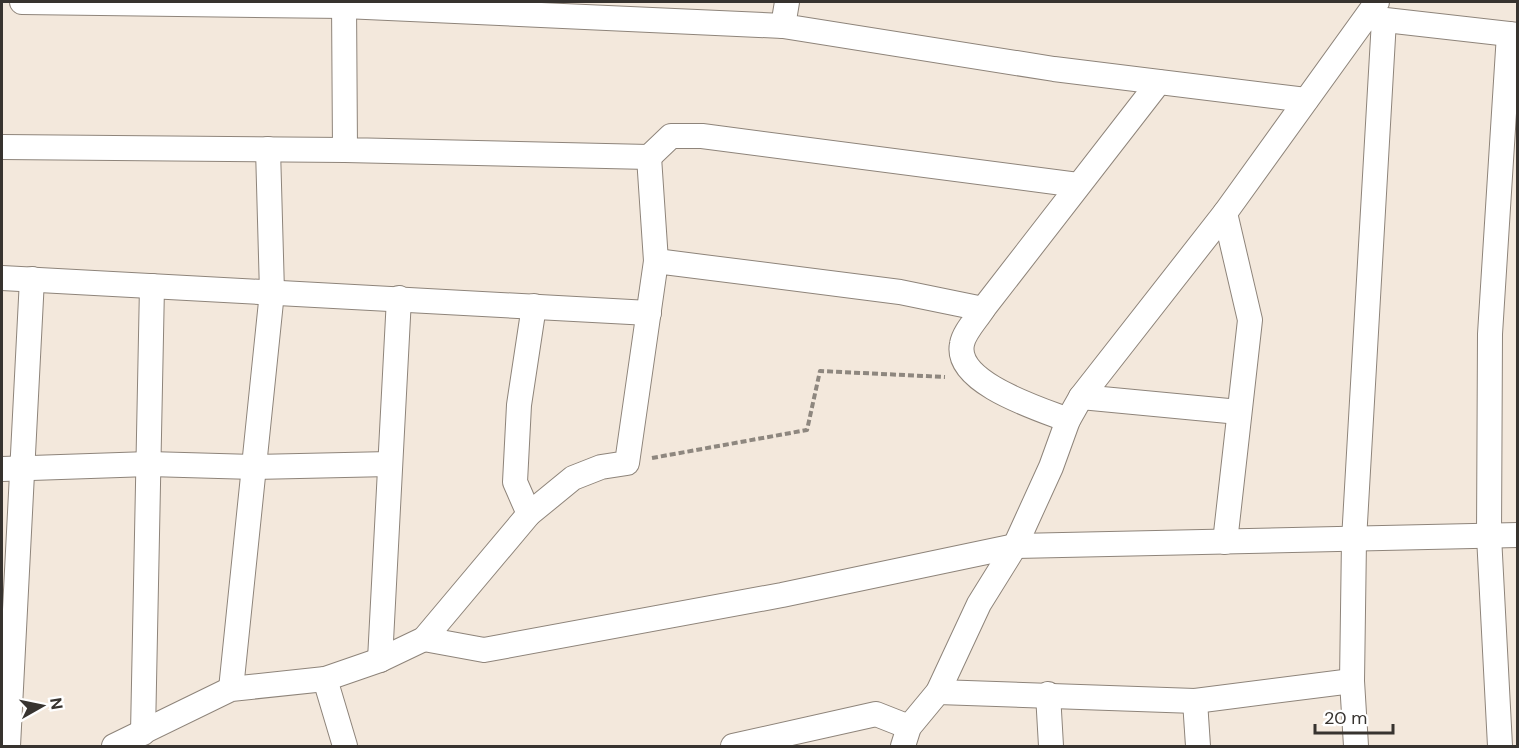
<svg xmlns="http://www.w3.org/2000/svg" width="1519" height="748" font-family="'DM Sans',sans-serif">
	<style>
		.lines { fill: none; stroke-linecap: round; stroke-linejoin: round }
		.street-casing { stroke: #8e847a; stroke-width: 26 }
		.path { stroke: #8e877f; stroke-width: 4; stroke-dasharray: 6 3; stroke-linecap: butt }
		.street { stroke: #fff; stroke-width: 24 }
	</style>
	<rect width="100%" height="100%" fill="#f3e8dc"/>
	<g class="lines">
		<defs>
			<g id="street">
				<polyline points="22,2 344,6 783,26"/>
				<polyline points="344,2 345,150 649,157 656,261"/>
				<polyline points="787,2 783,26 1054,69 1306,100"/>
				<polyline points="1368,18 1518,35"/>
				<polyline points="2,147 345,150"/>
				<polyline points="649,157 671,136 702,136 1078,185"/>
				<polyline points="1225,213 1250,320 1225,542"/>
				<polyline points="2,278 649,313"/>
				<polyline points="983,309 1159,82"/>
				<polyline points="1081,397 1239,412"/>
				<polyline points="2,469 149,464 254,467 390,464"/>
				<polyline points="529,514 515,482 519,405 534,306"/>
				<polyline points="424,639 484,650 782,595 1015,546 1518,535"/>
				<polyline points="380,660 399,298"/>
				<polyline points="325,679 345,746"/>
				<polyline points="231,689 272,292 268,149"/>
				<polyline points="938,692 1195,701 1352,681"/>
				<polyline points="1048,694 1051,746"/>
				<polyline points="1195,701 1198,746"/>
				<polyline points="143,733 152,286"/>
				<polyline points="8,746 32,279"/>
				<path d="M114,746L231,689L325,679L380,660L424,639L529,514L573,478L601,467L627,463L656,261L900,292L983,309C977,319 964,332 962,344C954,383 1040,409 1068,420"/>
				<polyline points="733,746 876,714 909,727"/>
				<polyline points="903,746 909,727 938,692 979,604 1015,546 1051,467 1068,420 1081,397 1225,213 1377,2"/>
				<polyline points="1356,746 1352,681 1354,540 1384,20"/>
				<polyline points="1500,746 1489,536 1490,334 1509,34"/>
			</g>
		</defs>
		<use href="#street" class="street-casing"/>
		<polyline class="path" points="652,458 807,430 820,371 945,377"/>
		<use href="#street" class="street"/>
	</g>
	<rect width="1519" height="748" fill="none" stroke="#37332f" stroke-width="6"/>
	<g transform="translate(42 706) rotate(81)" stroke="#ffffff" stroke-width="4.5" paint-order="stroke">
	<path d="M0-4.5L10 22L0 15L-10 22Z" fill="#37332f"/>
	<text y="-9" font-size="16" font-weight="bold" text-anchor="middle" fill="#37332f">N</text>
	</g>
	<path d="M1315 724v9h78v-9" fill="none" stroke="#37332f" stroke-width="3"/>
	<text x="1324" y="724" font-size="18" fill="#37332f" stroke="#ffffff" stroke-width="4.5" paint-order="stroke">20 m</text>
</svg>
